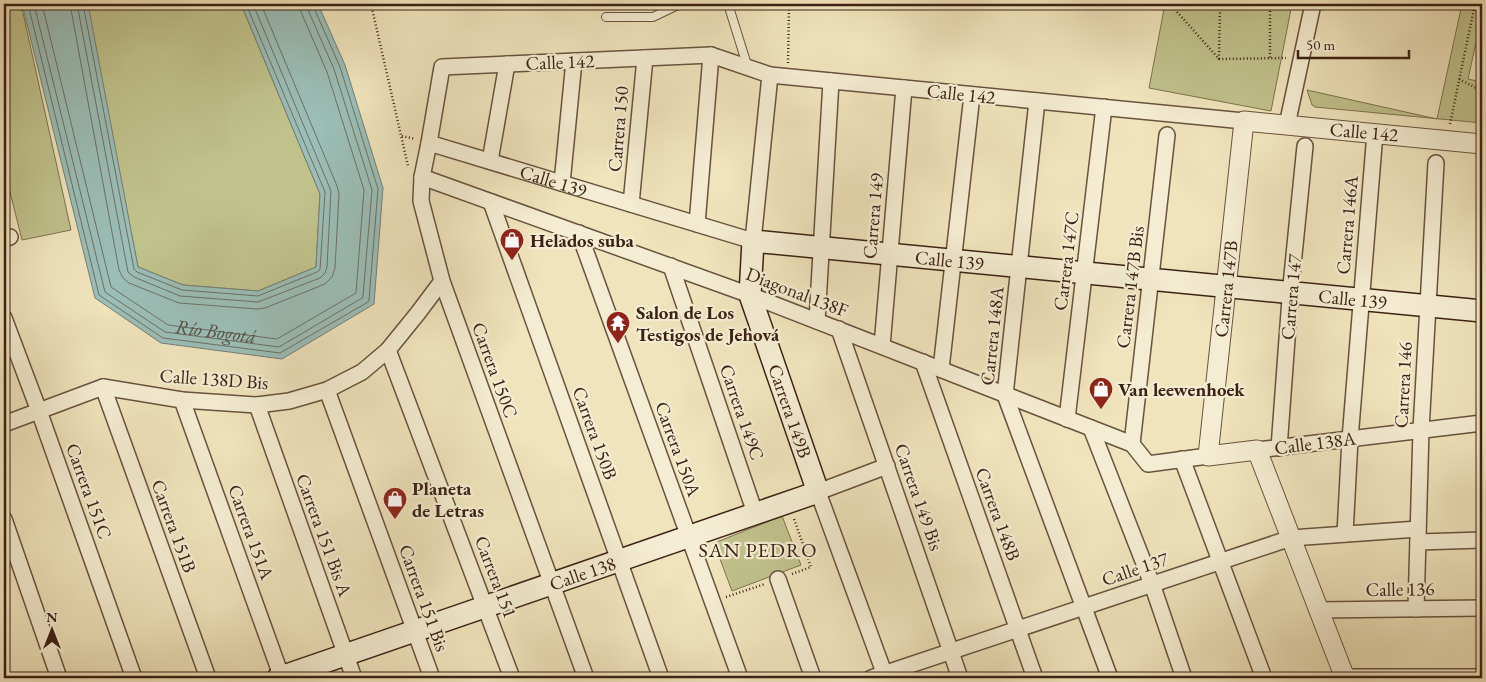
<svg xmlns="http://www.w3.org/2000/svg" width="1486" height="682" font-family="'EB Garamond',serif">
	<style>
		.green { fill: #c0c28c; stroke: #7e7250 }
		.water { fill: #9bbeb7; stroke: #757f76 }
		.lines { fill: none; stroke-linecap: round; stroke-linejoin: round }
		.shore { stroke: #6c7066; stroke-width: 1 }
		.service-casing { stroke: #69523e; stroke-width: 10 }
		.minor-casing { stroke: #69523e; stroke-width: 18 }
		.tertiary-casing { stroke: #69523e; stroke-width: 21 }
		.secondary-casing { stroke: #3c2114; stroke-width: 24 }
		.path { stroke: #3c2114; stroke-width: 2.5; stroke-dasharray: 1 2.5; stroke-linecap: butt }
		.service { stroke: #f5edd3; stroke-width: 8 }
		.minor { stroke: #f5edd3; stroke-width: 15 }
		.tertiary { stroke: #f5edd3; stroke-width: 19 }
		.secondary { stroke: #f5edd3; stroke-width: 21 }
		.labels { text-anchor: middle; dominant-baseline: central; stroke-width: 4.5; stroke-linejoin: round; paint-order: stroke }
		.street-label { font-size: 19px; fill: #3c2114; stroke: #f5edd3 }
		.poi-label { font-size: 19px; font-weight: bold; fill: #3c2114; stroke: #f5edd3; text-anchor: start }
		.water-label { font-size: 20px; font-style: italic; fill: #585045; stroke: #f5edd3 }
		.neighbourhood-label { font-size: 20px; letter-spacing: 1px; fill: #3c2114; stroke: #f5edd3 }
	</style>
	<rect width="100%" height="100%" fill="#f0e4bc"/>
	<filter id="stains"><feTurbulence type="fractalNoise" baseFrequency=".004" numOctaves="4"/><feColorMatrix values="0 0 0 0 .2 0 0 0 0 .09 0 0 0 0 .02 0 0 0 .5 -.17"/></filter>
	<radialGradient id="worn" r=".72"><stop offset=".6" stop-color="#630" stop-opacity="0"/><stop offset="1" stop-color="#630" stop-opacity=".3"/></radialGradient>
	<g class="green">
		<polygon points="4,4 21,4 71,230 22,240 4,168"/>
		<polygon points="86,4 241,4 320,194 316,267 258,291 183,285 138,267"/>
		<polygon points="1165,4 1292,4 1271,111 1149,88"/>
		<polygon points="1462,4 1482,4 1482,15 1468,79 1482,82 1482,123 1315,107 1312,105 1307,90 1437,119"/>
		<polygon points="782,516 801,565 732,591 714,543"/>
	</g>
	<polygon class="water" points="22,4 88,4 138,267 183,285 258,291 316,267 320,194 241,4 318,4 345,65 383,188 374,304 282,359 161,343 95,298"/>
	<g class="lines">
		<g class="shore">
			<polyline points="28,4 99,295 163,338 280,353 368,302 369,300 378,189 340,67 314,8 314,4"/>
			<polyline points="34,4 105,292 165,332 279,347 362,298 363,296 372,190 334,69 308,10 307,4"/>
			<path id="s1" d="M42,4L111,287L168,325L277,339L356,293L364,190L327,72L301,12L300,4"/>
			<polyline points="70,4 119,270 123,278 129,283 179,303 257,309 265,308 325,284 332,277 335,268 339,194 337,186 261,4"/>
			<polyline points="77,4 128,272 134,277 180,296 258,302 320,278 325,273 327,267 331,191 253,4"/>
			<polyline points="83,4 134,269 137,272 182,290 258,296 317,272 320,270 325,192 246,4"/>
		</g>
		<defs>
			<g id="service">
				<polyline points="728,4 748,68"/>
				<polyline points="606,17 653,17 680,4"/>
			</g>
			<g id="minor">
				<polyline points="1037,101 1005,395 1110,678"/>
				<polyline points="1287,125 1313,4"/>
				<path id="s2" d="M429,143L753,241L770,75"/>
				<polyline points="490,161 507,64"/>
				<polyline points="422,177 750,295 1132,444 1148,464 1208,456"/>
				<polyline points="562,183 574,61"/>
				<polyline points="491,202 661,678"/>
				<polyline points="631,204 645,58"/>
				<polyline points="697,224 711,55"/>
				<polyline points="579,233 740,678"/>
				<polyline points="4,239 10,237"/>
				<polyline points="671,266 755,513"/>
				<polyline points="4,318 39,411 134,678"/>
				<polyline points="817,321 831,81"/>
				<polyline points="839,329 960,678"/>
				<polyline points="882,346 904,88"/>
				<polyline points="388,350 512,678"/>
				<polyline points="923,362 1035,678"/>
				<polyline points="941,369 972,95"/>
				<polyline points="103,387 208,678"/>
				<polyline points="327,390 432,678"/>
				<polyline points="182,400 282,678"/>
				<polyline points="257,405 354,678"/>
				<polyline points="1067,419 1104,107"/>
				<polyline points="4,424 103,387 182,400 257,405 289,401 327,390 362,372 388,350 418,313 442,281"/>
				<polyline points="1091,428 1152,584 1184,678"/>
				<polyline points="1132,444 1167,135"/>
				<polyline points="1279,448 1291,285 1305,146"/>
				<polyline points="1257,450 1482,423"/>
				<polyline points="1182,459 1264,678"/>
				<polyline points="4,519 59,678"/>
				<polyline points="1345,534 1350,439 1375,133"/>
				<polyline points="1418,542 1482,540"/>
				<polyline points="778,579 813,678"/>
				<polyline points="1416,609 1421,430 1436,163"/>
				<polyline points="1318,610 1482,608"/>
				<polyline points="1344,677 1482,677"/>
				<polyline points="586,678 442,281 421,201 422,177 429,143 442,67 711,55 770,75 1244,121"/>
				<polyline points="871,678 1291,538 1418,529"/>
				<polyline points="886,678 818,492 887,466"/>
			</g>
			<polyline id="tertiary" points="1345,678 1257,450 1208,456 1244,121 1482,144"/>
			<g id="secondary">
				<path id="s3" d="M278,678L818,492L750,295L753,241L1482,311"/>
			</g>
		</defs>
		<use href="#service" class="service-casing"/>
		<use href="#minor" class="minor-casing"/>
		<use href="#tertiary" class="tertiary-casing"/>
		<use href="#secondary" class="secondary-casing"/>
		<g class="path">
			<polyline points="371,4 408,166"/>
			<polyline points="1170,4 1219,59 1286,58"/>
			<polyline points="1270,4 1270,58"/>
			<polyline points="1219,59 1220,4"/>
			<polyline points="788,63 789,4"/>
			<polyline points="1459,79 1482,91"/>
			<polyline points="1450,124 1475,4"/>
			<polyline points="402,136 415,139"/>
			<polyline points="792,574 811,567 794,519"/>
			<polyline points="726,597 765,584"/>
		</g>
		<use href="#service" class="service"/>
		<use href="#minor" class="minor"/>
		<use href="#tertiary" class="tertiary"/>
		<use href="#secondary" class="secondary"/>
	</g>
	<defs>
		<symbol id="shop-pin" viewBox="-11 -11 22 30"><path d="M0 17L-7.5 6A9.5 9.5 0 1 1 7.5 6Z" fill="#8f2418" stroke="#f5edd3"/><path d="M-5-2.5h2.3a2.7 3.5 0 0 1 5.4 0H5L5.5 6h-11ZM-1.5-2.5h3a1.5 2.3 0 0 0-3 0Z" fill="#fff"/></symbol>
		<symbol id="temple-pin" viewBox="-11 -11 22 30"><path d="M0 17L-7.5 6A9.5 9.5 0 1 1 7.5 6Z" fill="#8f2418" stroke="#f5edd3"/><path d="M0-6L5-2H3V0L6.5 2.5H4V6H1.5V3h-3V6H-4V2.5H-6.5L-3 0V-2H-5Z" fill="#fff"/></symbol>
	</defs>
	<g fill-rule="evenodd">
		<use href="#shop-pin" x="498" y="226" width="28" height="38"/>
		<use href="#temple-pin" x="604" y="309" width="28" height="38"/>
		<use href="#shop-pin" x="1087" y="375" width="28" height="38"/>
		<use href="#shop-pin" x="381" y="485" width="28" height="38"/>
	</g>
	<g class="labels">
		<g class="street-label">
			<text transform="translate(560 62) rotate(-2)">Calle 142</text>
			<text transform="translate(961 94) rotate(6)">Calle 142</text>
			<text transform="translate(618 129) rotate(-85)">Carrera 150</text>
			<text transform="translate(1364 132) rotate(5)">Calle 142</text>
			<text stroke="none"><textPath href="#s2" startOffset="130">Calle 139</textPath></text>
			<text transform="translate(873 216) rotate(-85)">Carrera 149</text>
			<text transform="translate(1347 225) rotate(-85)">Carrera 146A</text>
			<text stroke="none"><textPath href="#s3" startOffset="1031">Calle 139</textPath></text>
			<text transform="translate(1066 261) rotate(-83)">Carrera 147C</text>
			<text transform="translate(1130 287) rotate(-83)">Carrera 147B Bis</text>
			<text transform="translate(1226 289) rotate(-84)">Carrera 147B</text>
			<text transform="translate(797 292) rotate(21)">Diagonal 138F</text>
			<text transform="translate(1291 297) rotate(-85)">Carrera 147</text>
			<text stroke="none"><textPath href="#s3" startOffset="1436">Calle 139</textPath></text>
			<text transform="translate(992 336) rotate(-84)">Carrera 148A</text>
			<text transform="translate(495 370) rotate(70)">Carrera 150C</text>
			<text transform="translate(214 379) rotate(4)">Calle 138D Bis</text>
			<text transform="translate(1403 385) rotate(-87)">Carrera 146</text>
			<text transform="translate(790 411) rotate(71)">Carrera 149B</text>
			<text transform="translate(742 412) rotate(71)">Carrera 149C</text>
			<text transform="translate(595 433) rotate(70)">Carrera 150B</text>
			<text transform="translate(1315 443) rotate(-7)">Calle 138A</text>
			<text transform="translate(678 449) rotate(70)">Carrera 150A</text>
			<text transform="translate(89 491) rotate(70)">Carrera 151C</text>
			<text transform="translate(919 497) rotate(71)">Carrera 149 Bis</text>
			<text transform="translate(998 514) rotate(70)">Carrera 148B</text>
			<text transform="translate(174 526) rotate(70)">Carrera 151B</text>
			<text transform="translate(251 532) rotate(70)">Carrera 151A</text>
			<text transform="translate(324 535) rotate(70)">Carrera 151 Bis A</text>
			<text transform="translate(1135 569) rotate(-19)">Calle 137</text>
			<text stroke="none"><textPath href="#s3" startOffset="322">Calle 138</textPath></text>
			<text transform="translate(496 577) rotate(69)">Carrera 151</text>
			<text transform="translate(1400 589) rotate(-1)">Calle 136</text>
			<text transform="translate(424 598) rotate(70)">Carrera 151 Bis</text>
		</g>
		<g class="poi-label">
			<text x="530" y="240">Helados suba</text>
			<text x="636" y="312">Salon de Los<tspan x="636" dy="22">Testigos de Jehová</tspan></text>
			<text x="1118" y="389">Van leewenhoek</text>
			<text x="412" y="488">Planeta<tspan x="412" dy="22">de Letras</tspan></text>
		</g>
		<g class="water-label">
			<text stroke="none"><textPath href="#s1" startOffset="408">Río Bogotá</textPath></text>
		</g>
		<g class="neighbourhood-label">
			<text x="758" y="550">SAN PEDRO</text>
		</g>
	</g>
	<rect width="1486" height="682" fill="none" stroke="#f0e4bc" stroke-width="20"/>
	<rect x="5" y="5" width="1476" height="672" fill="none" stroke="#3c2114" stroke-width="2.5"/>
	<rect x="10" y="10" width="1466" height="662" fill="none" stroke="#3c2114"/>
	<g transform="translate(52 630)" stroke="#f5edd3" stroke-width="4" paint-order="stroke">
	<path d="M0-4L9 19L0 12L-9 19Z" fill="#3c2114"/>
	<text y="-8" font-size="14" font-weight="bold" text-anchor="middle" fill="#3c2114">N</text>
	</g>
	<path d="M1298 50v8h111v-8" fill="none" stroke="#3c2114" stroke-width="2.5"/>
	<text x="1306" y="50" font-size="15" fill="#3c2114" stroke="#f5edd3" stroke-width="4" paint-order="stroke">50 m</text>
	<rect width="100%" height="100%" filter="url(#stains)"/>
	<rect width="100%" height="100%" fill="url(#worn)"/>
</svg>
